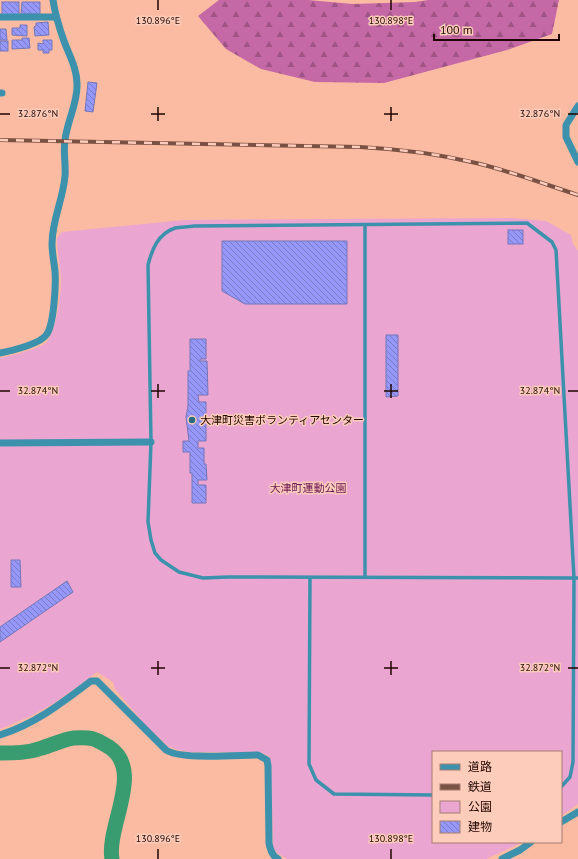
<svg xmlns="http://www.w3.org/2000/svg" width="578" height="859" font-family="'PT Sans','Noto Sans JP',sans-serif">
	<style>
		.forest { fill: url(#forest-firs) }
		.park { fill: #eaa5d0 }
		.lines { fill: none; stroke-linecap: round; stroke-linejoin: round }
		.river { stroke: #399b70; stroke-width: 15 }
		.building { fill: url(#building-back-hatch); stroke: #7476b8 }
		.service { stroke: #3c92ac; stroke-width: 3.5 }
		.minor { stroke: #3c92ac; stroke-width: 7 }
		.rail-casing { stroke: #7b5144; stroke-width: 4 }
		.rail { stroke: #fdccba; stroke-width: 2.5; stroke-dasharray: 8; stroke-linecap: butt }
		.ticks { fill: none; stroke: #210600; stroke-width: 1.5 }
		.poi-dot { fill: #2b6c80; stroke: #fdccba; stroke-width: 1.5 }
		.labels { text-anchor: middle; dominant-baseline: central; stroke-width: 3; stroke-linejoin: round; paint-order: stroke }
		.poi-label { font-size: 11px; fill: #210600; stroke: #fdccba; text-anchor: start }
		.park-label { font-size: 11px; fill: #6b1553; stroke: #fdccba }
		.ticks-label { font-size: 10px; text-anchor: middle; fill: #210600; stroke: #fdccba; stroke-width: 3; stroke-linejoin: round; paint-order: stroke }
	</style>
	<defs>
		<pattern id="forest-firs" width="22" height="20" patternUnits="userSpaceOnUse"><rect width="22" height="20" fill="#c568a6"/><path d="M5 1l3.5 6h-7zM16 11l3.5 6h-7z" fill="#a05485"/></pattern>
		<pattern id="building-back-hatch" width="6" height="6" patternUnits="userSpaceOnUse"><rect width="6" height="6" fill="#9698f9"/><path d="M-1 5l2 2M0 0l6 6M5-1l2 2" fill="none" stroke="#7a7ac7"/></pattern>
	</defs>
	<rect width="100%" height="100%" fill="#fbbba3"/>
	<polygon class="forest" points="219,0 308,0 353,4 415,2 428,0 559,0 552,34 507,50 384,83 315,82 261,69 226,49 198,16"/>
	<path class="park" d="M512,218L546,221L571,235L573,244L578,251V804L561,816V752H433V842H523L486,859H287L277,853L273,848L271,765L269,756L260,752H189L178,750L168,746L144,723L115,689L113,682L97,672L56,702L31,716L0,729V358C8,357 41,348 46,343C56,333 62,291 61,278C60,264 57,251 57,238L62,232L184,220Z"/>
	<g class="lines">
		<path class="river" d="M0,753C15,753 28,753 42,748C52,745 64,739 74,738C92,737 94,738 109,747C145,770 106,827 112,859"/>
	</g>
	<g class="building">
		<rect x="2" y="2" width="17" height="13"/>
		<polygon points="22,2 40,2 40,14 21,14"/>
		<polygon points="48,22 49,35 35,36 34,27 36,26 36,23"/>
		<polygon points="20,25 27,25 27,36 12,35 12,28 20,28"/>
		<polygon points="0,29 6,29 7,40 0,40"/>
		<polygon points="22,38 29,38 30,48 12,49 12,40 22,40"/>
		<polygon points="43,40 52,40 52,50 49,50 49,53 43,53 43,50 38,50 38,43 43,44"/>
		<rect x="0" y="41" width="8" height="10"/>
		<polygon points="88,82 97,83 93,112 85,111"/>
		<rect x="508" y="230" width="15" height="14"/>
		<polygon points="222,241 347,241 347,304 245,304 222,291"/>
		<polygon points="386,335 398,335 398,396 386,397"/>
		<polygon points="190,339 206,339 206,359 200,359 200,361 207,361 208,395 198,395 199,402 206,402 206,441 198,441 198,448 204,448 204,464 206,464 207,480 198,480 198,485 206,485 206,503 192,503 192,473 190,473 190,452 183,452 183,441 189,441 186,417 188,406 188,371 190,371"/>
		<polygon points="11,560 20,560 21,587 11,587"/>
		<polygon points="67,581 73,592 0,642 0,627"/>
	</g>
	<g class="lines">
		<g class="service">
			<polyline points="365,225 365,577"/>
			<polyline points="310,578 309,764 316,780 334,794 433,795"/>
			<path d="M561,787L570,777L573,762L574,578L556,250L552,242L527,223L194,226C188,227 181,227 175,228C158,234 152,249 148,265L151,442L148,522L151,540L155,553L161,560L179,572L203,578L228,577L574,578H578"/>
		</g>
		<g class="minor">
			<polyline points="0,17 56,17"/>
			<polyline points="0,93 2,93"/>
			<polyline points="578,106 566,125 566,137 578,162"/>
			<path d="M0,353C11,351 41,344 47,334C54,323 56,285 55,271C54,262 52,253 52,244C52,220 63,200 65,176C66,164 63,152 65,140C67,121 78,103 77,84C77,68 69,55 64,41C59,27 55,14 53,0"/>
			<polyline points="0,443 151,442"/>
			<path d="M0,735C35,724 62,703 91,681H97L166,750C180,760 238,755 258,755L267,760L268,766L269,843C270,849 272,856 278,859"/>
			<polyline points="561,822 578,812"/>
			<polyline points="502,859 520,850 531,842"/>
		</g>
		<defs>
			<path id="rail" d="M0,140L360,147C399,149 438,154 476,163C510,171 544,184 578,195"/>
		</defs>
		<use href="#rail" class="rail-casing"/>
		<use href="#rail" class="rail"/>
	</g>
	<path class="ticks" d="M158,0V10M391,0V10M158,107V121M391,107V121M0,114H10M151,114H165M384,114H398M568,114H578M158,384V398M391,384V398M0,391H10M151,391H165M384,391H398M568,391H578M158,661V675M391,661V675M0,668H10M151,668H165M384,668H398M568,668H578M158,849V859M391,849V859"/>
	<circle class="poi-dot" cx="192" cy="420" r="4"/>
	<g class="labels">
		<g class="poi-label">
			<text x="200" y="420">大津町災害ボランティアセンター</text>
		</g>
		<g class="park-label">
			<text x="308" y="488">大津町運動公園</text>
		</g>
	</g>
	<g class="ticks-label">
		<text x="158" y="24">130.896°E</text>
		<text x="391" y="24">130.898°E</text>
		<text x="38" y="117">32.876°N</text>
		<text x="540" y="117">32.876°N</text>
		<text x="38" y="394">32.874°N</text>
		<text x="540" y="394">32.874°N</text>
		<text x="38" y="671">32.872°N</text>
		<text x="540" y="671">32.872°N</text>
		<text x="158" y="842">130.896°E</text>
		<text x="391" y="842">130.898°E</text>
	</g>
	<rect x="432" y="751" width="130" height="92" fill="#fdccba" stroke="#a57d70"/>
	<rect x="440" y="764" width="20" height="6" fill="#3c92ac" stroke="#a57d70"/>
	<text x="468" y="771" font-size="12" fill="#210600">道路</text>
	<rect x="440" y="784" width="20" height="6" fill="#7b5144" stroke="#a57d70"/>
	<text x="468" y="791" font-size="12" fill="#210600">鉄道</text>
	<rect x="440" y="801" width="20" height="12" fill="#eaa5d0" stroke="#a57d70"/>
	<text x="468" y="811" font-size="12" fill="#210600">公園</text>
	<rect x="440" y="821" width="20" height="12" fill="url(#building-back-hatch)" stroke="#a57d70"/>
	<text x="468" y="831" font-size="12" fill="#210600">建物</text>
	<path d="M434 34v6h125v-6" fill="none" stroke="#210600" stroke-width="2"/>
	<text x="440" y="34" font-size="12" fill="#210600" stroke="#fdccba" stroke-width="3" paint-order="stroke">100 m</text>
</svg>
